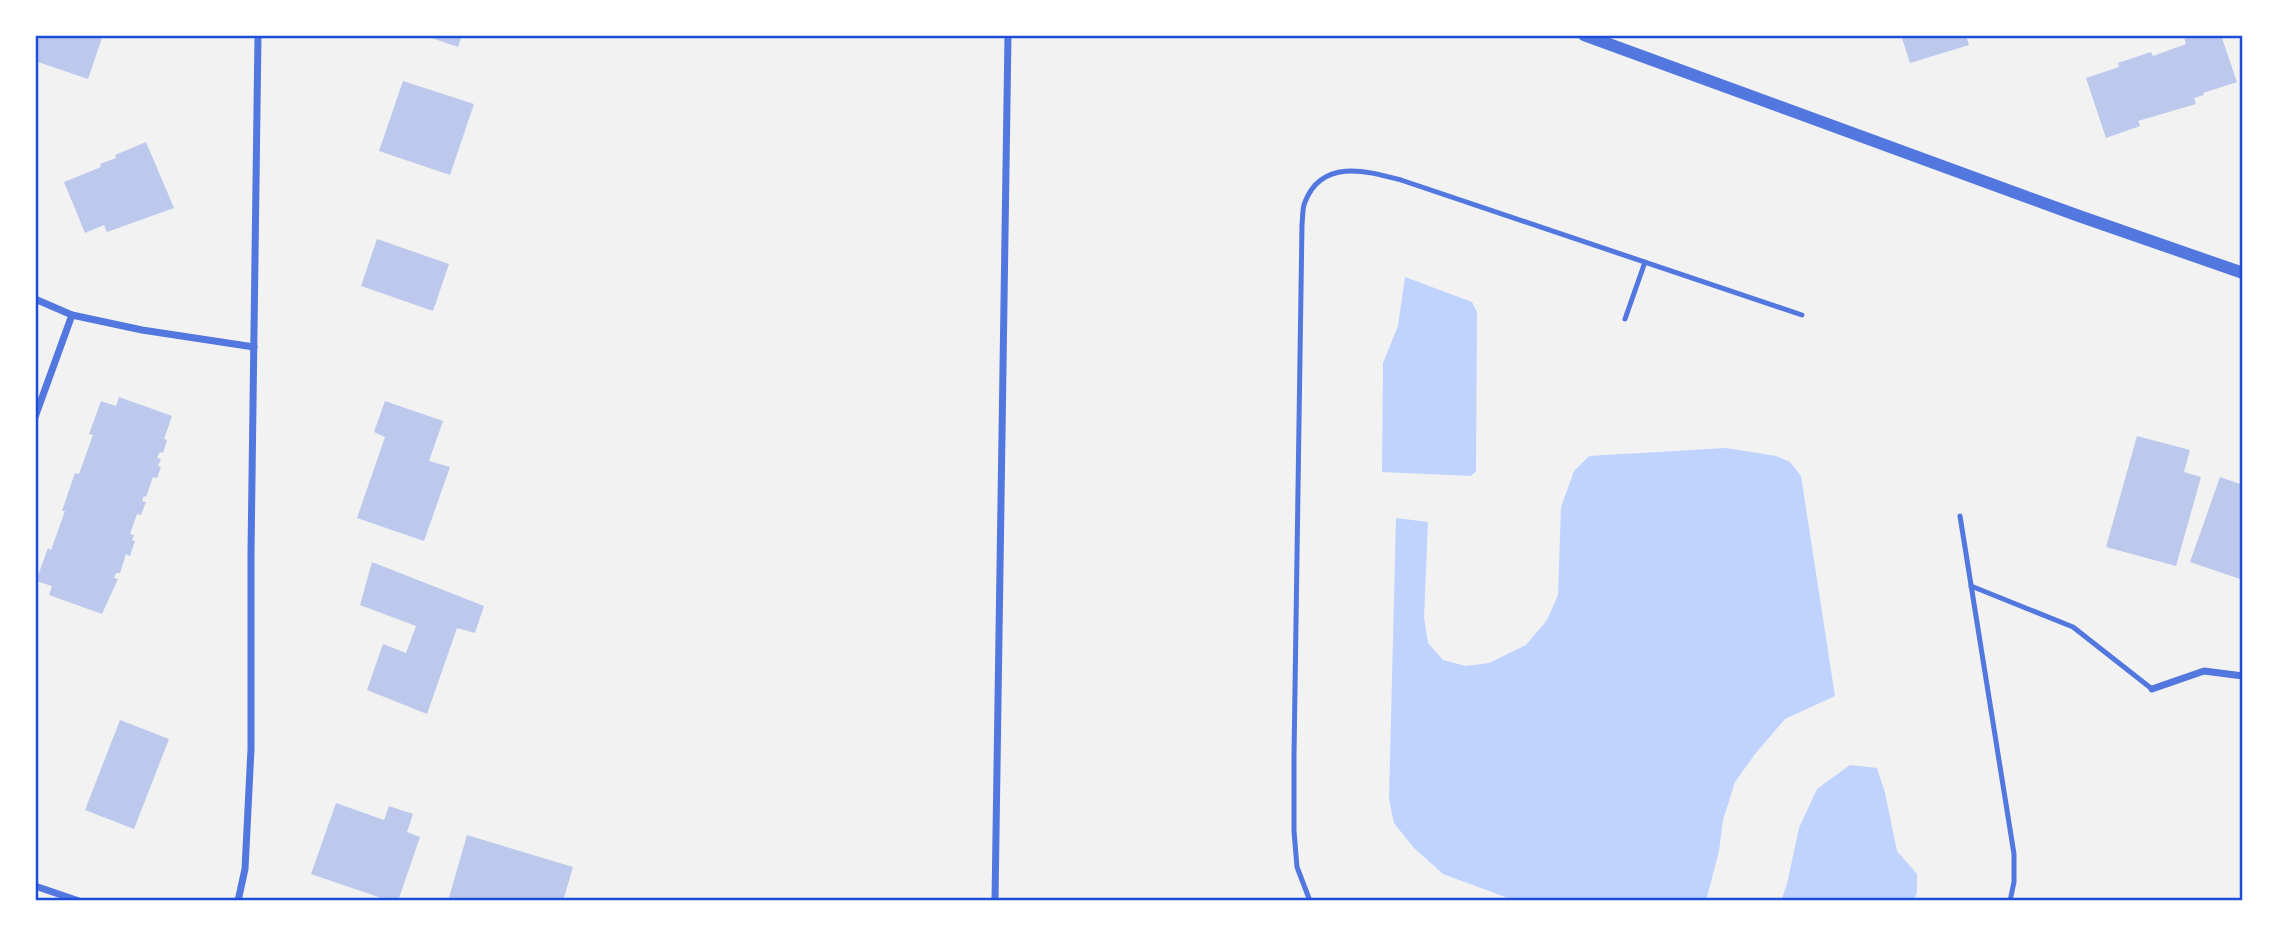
<svg xmlns="http://www.w3.org/2000/svg" width="2278" height="936" font-family="Literata,serif">
	<style>
		.water { fill: #bfd3fe }
		.building { fill: #bdc9ec }
		.lines { fill: none; stroke-linecap: round; stroke-linejoin: round }
		.service { stroke: #5277de; stroke-width: 5 }
		.minor { stroke: #5277de; stroke-width: 7 }
		.tertiary { stroke: #5277de; stroke-width: 12 }
		.neatline { fill: none; stroke: #1d4ed8; stroke-width: 2.5 }
	</style>
	<rect width="100%" height="100%" fill="#f2f2f2"/>
	<g class="water">
		<polygon points="1405,277 1472,302 1477,312 1476,471 1471,476 1382,472 1383,363 1398,326"/>
		<polygon points="1726,448 1776,456 1790,462 1801,476 1835,696 1785,719 1755,754 1735,782 1723,820 1719,851 1706,901 1516,901 1443,874 1414,848 1394,823 1389,799 1396,518 1428,522 1424,618 1428,643 1443,660 1466,666 1489,663 1526,645 1547,620 1558,595 1561,507 1574,471 1589,456"/>
		<polygon points="1850,765 1877,768 1885,793 1897,851 1917,874 1917,892 1914,901 1781,901 1787,884 1799,828 1817,789"/>
	</g>
	<g class="building">
		<polygon points="35,35 103,35 88,79 35,61"/>
		<polygon points="423,35 462,35 458,47"/>
		<polygon points="1901,35 1966,35 1969,45 1910,63"/>
		<polygon points="2189,35 2221,35 2237,82 2203,93 2204,95 2194,98 2196,104 2138,121 2140,126 2106,138 2086,78 2119,67 2118,63 2151,52 2153,56 2186,44 2184,37"/>
		<polygon points="403,81 474,104 450,175 379,151"/>
		<polygon points="146,142 174,208 107,232 104,225 85,233 64,182 101,167 100,164 116,158 115,155"/>
		<polygon points="377,239 449,264 433,311 361,286"/>
		<polygon points="119,397 172,416 164,439 167,440 163,453 160,452 157,458 161,459 158,466 161,467 157,478 153,477 146,497 144,496 142,501 146,502 141,515 137,514 130,534 134,535 132,540 135,541 130,556 126,554 120,573 116,573 114,578 118,579 102,614 49,595 52,586 36,581 48,548 51,550 65,511 62,511 75,473 79,474 93,435 89,434 101,401 116,406"/>
		<polygon points="385,401 443,421 429,461 450,467 424,541 357,518 385,437 374,432"/>
		<polygon points="2137,436 2190,450 2184,472 2201,477 2176,566 2106,547"/>
		<polygon points="2220,477 2243,485 2243,580 2190,562"/>
		<polygon points="372,562 484,606 475,633 457,628 427,714 367,690 383,644 406,653 416,626 360,605"/>
		<polygon points="120,720 169,739 134,829 85,810"/>
		<polygon points="336,803 384,820 389,806 413,814 407,832 420,837 398,901 390,901 311,874"/>
		<polygon points="467,835 573,867 563,901 448,901"/>
	</g>
	<g class="lines">
		<g class="service">
			<polyline points="1625,319 1645,262"/>
			<polyline points="1960,516 2014,854 2014,882 2010,901"/>
			<polyline points="1971,586 2073,627 2152,689"/>
			<path d="M1310,901L1297,867L1294,831V756L1302,224C1303,217 1302,208 1305,202C1322,158 1367,171 1401,180L1802,315"/>
		</g>
		<g class="minor">
			<polyline points="35,299 72,315 142,330 254,347"/>
			<polyline points="35,417 72,315"/>
			<polyline points="2152,689 2204,671 2243,676"/>
			<polyline points="35,886 79,901"/>
			<polyline points="238,901 245,869 251,749 251,553 258,35"/>
			<polyline points="995,901 1008,35"/>
		</g>
		<polyline class="tertiary" points="1584,35 2079,216 2243,273"/>
	</g>
	<rect width="2278" height="936" fill="none" stroke="#ffffff" stroke-width="74"/>
	<rect x="37" y="37" width="2204" height="862" class="neatline"/>
</svg>
